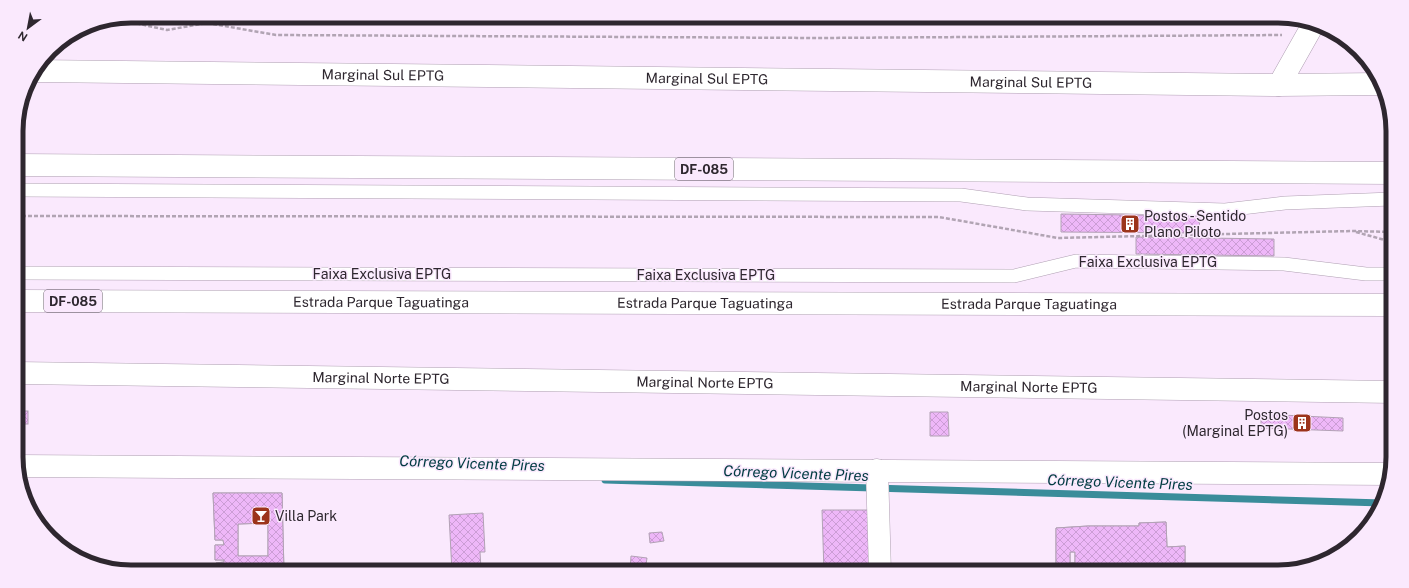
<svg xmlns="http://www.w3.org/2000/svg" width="1409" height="588" font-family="'Public Sans',sans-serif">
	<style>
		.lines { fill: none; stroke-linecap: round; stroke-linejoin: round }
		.stream { stroke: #3a8c9a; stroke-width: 7 }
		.building { fill: url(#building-cross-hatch); stroke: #b2a2b5; fill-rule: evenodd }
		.service-casing { stroke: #af9fb2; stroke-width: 14 }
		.minor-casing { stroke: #af9fb2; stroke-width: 23 }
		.primary-casing { stroke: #af9fb2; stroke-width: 23 }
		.motorway-casing { stroke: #af9fb2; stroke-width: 23 }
		.path { stroke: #b1a4b3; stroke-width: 2.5; stroke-dasharray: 4 2; stroke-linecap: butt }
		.service { stroke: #fff; stroke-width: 13 }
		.minor { stroke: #fff; stroke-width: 22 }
		.primary { stroke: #fff; stroke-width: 22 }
		.motorway { stroke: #fff; stroke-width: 22 }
		.labels { text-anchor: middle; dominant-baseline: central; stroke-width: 3; stroke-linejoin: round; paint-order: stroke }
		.shield { fill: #fae9fd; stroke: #6b616d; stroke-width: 1 }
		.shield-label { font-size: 13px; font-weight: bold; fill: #2e272f }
		.street-label { font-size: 14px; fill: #2e272f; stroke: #fae9fd }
		.poi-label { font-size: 14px; fill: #2e272f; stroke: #fae9fd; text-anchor: start }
		.water-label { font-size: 15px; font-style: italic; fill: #013b42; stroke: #fae9fd }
		.rim { fill: none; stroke: #2e272f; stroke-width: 5 }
	</style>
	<defs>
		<pattern id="building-cross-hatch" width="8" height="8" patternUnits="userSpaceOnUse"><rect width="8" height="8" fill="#eeb7f8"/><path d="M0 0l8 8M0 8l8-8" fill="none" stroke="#cc9dd5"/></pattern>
	</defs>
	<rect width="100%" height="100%" fill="#fae9fd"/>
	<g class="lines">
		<polyline class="stream" points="605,480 1383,503"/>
	</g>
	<g class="building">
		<polygon points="1061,214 1200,216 1199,233 1061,232"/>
		<polygon points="1136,237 1274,239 1274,256 1136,254"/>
		<rect x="17" y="411" width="11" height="13"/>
		<polygon points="930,412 948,412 949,436 930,436"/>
		<polygon points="1261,414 1343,418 1343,431 1261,428"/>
		<path d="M213,493H282L284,572H216V563L224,562V560H215V545H224L223,540H215ZM268,523V556H238V524Z"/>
		<path d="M213,493H282L284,572H216V563L224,562V560H215V545H224L223,540H215ZM268,523V556H238V524Z"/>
		<polygon points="822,510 874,510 874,572 824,572"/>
		<polygon points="483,513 485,552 480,552 481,569 485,569 485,572 452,572 449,515"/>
		<path d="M1166,522L1167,547L1185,546V572H1060V564H1056V528L1088,526H1139V523ZM1070,552H1075V563H1070Z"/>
		<path d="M1166,522L1167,547L1185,546V572H1060V564H1056V528L1088,526H1139V523ZM1070,552H1075V563H1070Z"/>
		<polygon points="662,532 664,541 650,543 649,533"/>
		<polygon points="631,556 647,558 645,572 630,570"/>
	</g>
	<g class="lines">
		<defs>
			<g id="service">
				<polyline points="16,190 961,195 1027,204 1225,210 1285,203 1392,199"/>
				<polyline points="17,273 1014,276 1076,261 1284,264 1366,274 1392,274"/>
			</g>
			<g id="minor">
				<polyline points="1279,85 1314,23"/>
				<polyline points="17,466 1390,474"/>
				<polyline points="877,470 880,572"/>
			</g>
			<g id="primary">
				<path id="s1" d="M35,71L1279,85L1379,84"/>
				<path id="s2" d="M17,373L1393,392"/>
			</g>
			<g id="motorway">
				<polyline points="16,165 1392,173"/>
				<path id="s3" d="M17,301L1393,305"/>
			</g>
		</defs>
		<use href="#service" class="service-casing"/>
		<use href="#minor" class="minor-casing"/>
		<use href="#primary" class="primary-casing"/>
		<use href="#motorway" class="motorway-casing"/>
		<g class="path">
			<polyline points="78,30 121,20 167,30 207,23 276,35 817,38 1282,35"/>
			<polyline points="16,216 939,217 1058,238 1352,231 1392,232"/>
			<polyline points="1356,232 1392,242"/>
		</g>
		<use href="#service" class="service"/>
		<use href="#minor" class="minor"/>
		<use href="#primary" class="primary"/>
		<use href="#motorway" class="motorway"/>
	</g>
	<defs>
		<symbol id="building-square" viewBox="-11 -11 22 22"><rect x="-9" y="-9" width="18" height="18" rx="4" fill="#9c341b" stroke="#fae9fd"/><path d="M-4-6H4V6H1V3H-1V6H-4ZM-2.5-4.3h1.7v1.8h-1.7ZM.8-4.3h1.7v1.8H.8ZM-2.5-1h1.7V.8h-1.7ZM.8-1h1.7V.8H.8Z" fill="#fff"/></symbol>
		<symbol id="bar-square" viewBox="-11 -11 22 22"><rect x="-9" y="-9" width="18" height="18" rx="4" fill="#9c341b" stroke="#fae9fd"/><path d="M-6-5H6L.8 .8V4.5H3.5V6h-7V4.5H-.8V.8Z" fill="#fff"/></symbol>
	</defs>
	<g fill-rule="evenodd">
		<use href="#building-square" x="1119" y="213" width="22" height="22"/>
		<use href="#building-square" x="1291" y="412" width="22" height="22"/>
		<use href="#bar-square" x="250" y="505" width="22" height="22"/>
	</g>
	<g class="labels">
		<g class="shield">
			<rect x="675" y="158" width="58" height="22" rx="3"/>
			<rect x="44" y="290" width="58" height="22" rx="3"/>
		</g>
		<g class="shield-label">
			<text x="704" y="169">DF-085</text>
			<text x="73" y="301">DF-085</text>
		</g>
		<g class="street-label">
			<text stroke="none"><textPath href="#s1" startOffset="348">Marginal Sul EPTG</textPath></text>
			<text stroke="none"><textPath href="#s1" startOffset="672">Marginal Sul EPTG</textPath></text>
			<text stroke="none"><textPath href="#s1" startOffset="996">Marginal Sul EPTG</textPath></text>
			<text x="1148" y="262">Faixa Exclusiva EPTG</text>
			<text x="382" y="274">Faixa Exclusiva EPTG</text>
			<text x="706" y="275">Faixa Exclusiva EPTG</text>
			<text stroke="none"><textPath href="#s3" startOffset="364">Estrada Parque Taguatinga</textPath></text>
			<text stroke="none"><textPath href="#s3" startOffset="688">Estrada Parque Taguatinga</textPath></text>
			<text stroke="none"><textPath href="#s3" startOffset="1012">Estrada Parque Taguatinga</textPath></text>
			<text stroke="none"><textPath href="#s2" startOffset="364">Marginal Norte EPTG</textPath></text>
			<text stroke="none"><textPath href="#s2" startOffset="688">Marginal Norte EPTG</textPath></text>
			<text stroke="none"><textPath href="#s2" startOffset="1012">Marginal Norte EPTG</textPath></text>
		</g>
		<g class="poi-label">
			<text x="1144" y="216">Postos - Sentido<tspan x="1144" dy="16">Plano Piloto</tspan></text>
			<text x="1288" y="415" text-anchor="end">Postos<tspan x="1288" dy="16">(Marginal EPTG)</tspan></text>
			<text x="275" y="516">Villa Park</text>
		</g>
		<g class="water-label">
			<text transform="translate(472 463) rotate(2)">Córrego Vicente Pires</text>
			<text transform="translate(796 473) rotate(2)">Córrego Vicente Pires</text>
			<text transform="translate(1120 482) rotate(2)">Córrego Vicente Pires</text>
		</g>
	</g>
	<path d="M0 0H1409V588H0ZM131 23H1278A108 108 0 0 1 1386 131V457A108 108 0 0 1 1278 565H131A108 108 0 0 1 23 457V131A108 108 0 0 1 131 23Z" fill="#fae9fd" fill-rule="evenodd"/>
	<path class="rim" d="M131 23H1278A108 108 0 0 1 1386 131V457A108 108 0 0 1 1278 565H131A108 108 0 0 1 23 457V131A108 108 0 0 1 131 23Z"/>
	<g transform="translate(28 28) rotate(212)" stroke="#fae9fd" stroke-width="3" paint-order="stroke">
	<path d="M0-3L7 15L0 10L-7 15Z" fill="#2e272f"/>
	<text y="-6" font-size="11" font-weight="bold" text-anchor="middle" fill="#2e272f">N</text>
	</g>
</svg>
